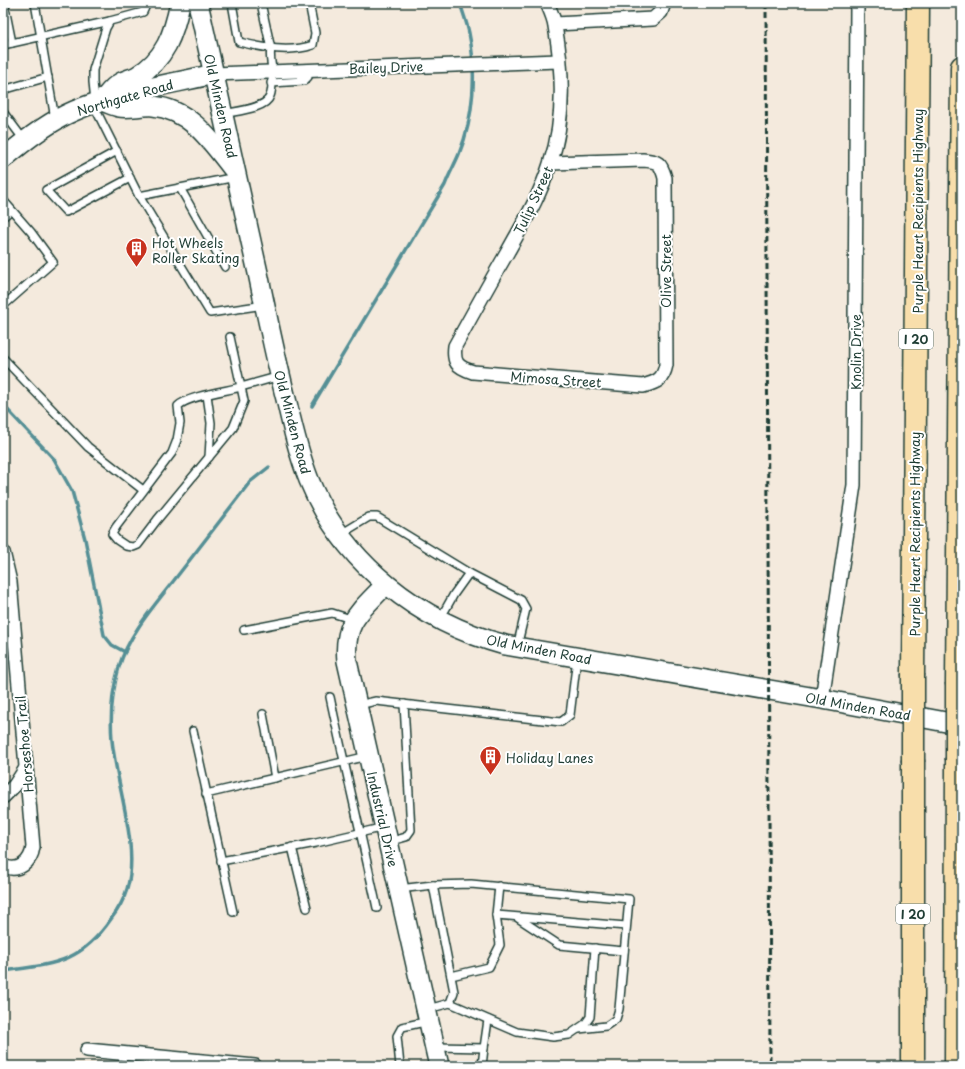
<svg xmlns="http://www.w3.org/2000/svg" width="965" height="1069" font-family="'Playpen Sans',sans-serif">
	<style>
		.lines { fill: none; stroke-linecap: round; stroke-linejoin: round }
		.stream { stroke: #548f95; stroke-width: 3.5 }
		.service-casing { stroke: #1f3d34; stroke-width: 10 }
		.minor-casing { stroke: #1f3d34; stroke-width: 16 }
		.secondary-casing { stroke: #1f3d34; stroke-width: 22 }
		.motorway-casing { stroke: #1f3d34; stroke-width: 25 }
		.service { stroke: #fff; stroke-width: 7 }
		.minor { stroke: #fff; stroke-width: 13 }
		.secondary { stroke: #fff; stroke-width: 19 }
		.motorway { stroke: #f8deab; stroke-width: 22 }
		.rail { stroke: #1f3d34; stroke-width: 3; stroke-dasharray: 6 3; stroke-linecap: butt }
		.motorway-bridge-casing { stroke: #1f3d34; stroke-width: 25; stroke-linecap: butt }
		.motorway-bridge { stroke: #f8deab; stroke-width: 22 }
		.labels { text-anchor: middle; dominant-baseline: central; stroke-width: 4; stroke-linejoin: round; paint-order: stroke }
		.shield { fill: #fff; stroke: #627771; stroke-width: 1 }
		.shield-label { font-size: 12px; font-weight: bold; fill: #1f3d34 }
		.street-label { font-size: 13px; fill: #1f3d34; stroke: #fff }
		.poi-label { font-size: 13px; fill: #1f3d34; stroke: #fff; text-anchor: start }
	</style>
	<rect width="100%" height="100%" fill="#f4eadd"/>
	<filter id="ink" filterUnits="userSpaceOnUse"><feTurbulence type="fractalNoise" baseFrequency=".025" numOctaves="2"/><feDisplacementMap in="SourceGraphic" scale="8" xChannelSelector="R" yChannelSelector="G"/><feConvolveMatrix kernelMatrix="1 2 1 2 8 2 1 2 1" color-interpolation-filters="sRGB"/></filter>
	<g filter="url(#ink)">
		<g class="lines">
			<g class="stream">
				<polyline points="3,405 54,459 72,491 85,539 104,635 112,645 125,652"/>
				<path d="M312,406L445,185C449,174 455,164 459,154C474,117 477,72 469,33C467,23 463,13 460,3"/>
				<path d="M3,971C53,964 80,964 111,919C118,910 124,899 127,889C140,847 116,784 112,740C110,716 112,691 119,667C129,634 154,606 175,579C200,547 225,514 250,482L269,467"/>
			</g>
			<defs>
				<g id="service">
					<polyline points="4,3 12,43"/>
					<polyline points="35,3 55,119"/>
					<path d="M232,3L239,42C264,48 289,53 313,45L315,33L309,3"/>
					<polyline points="3,45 110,21"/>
					<polyline points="271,83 304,81 308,77 308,70"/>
					<polyline points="3,90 48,77"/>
					<polyline points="95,101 93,82 93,70 106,28 110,21 143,12 147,3"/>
					<polyline points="93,104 139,196 236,177"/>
					<polyline points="3,112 24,140"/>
					<path d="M223,114C235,111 266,109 270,96C273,89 272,78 272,71C272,64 269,57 271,49L261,3"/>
					<polyline points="117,151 46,190 66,212 130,178"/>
					<polyline points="180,188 225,267"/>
					<polyline points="139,196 210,313 264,305"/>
					<polyline points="3,200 31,232 53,262 3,306"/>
					<polyline points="3,217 11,210"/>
					<path d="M230,337L241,387C226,391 188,396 178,406L180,423L177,440L172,453L116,527L112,534L117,540L126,546L133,547L138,545L157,520L233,428L244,401L241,387L280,376"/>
					<polyline points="3,358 88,447 143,490"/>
					<polyline points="207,395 211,423 209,457"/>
					<polyline points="341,534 369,517 377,517 469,573"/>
					<polyline points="440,619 454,594 469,573 521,600 526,609 517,647"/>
					<polyline points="244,630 332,613 354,620"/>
					<path d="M330,697C345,768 362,838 377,908"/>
					<polyline points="358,705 376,701 561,722 570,715 577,658"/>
					<polyline points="263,714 275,778"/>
					<polyline points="193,731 233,912"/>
					<polyline points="206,794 368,756"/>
					<polyline points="388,842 406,837 411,830 404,704"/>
					<polyline points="292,847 307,908"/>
					<polyline points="221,861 316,843 385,827"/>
					<polyline points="433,885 471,884 629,899 619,1009 616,1019 606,1026 579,1029"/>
					<polyline points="399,889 433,885 454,992 450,1003 428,1009"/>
					<polyline points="496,915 626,926"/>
					<polyline points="518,918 559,945 624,951"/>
					<polyline points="451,976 489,967 500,945 496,915 499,886"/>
					<polyline points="450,1003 517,1032 553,1037 569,1035 585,1024 590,1017 595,948"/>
					<polyline points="437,1047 484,1048 488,1020"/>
					<polyline points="400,1066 397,1036 402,1027 429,1021"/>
					<polyline points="482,1066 484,1048"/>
				</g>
				<g id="minor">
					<path d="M547,3C550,10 554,18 555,26C563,70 565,121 550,164C540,196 523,224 507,253C489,284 472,315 455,346C453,363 457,367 473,372L643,386C657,382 663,380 666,365L665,178C661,163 658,161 643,160L551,163"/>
					<polyline points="555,24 653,19 661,12 664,3"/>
					<polyline points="214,74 559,61"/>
					<path d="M3,552L10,582L33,847C31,862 19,873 3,866"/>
					<polyline points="822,699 854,485 857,3"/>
					<polyline points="3,797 15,785 26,768"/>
					<polyline points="87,1050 255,1066"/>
				</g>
				<g id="secondary">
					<path d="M180,3C174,33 165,60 137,76C131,79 125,80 120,83C113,86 107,95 102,101C108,103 114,106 119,107C128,109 143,105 153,106C191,110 211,141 233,169"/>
					<path d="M198,3C218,93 238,183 258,273C267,317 276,360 287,403C293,429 299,455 309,480C343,563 419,622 505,645L822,699L962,725"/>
					<path d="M3,159C24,141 48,122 74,111C118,92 167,85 214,74"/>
					<path d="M386,584C361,611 343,621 347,661L439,1066"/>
				</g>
				<g id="motorway">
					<polyline points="913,674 918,3"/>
					<polyline points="957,683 962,67"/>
					<polyline points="913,762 913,1066"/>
					<polyline points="956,1066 957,760"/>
				</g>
			</defs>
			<use href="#service" class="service-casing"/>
			<use href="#minor" class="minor-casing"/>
			<use href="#secondary" class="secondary-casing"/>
			<use href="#motorway" class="motorway-casing"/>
			<use href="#service" class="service"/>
			<use href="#minor" class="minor"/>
			<use href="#secondary" class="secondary"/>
			<use href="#motorway" class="motorway"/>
			<polyline class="rail" points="766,3 770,1066"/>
			<defs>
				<g id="motorway-bridge">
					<polyline points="957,683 957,760"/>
					<polyline points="913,762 913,674"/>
				</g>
			</defs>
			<use href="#motorway-bridge" class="motorway-bridge-casing"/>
			<use href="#motorway-bridge" class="motorway-bridge"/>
		</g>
	</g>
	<defs>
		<symbol id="building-pin" viewBox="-11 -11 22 30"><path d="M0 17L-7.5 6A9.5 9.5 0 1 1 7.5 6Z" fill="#c8321e" stroke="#fff"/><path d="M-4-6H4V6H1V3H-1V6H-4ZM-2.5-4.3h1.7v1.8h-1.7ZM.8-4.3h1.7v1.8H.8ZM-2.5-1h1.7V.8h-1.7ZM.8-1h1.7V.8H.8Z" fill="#fff"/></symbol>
	</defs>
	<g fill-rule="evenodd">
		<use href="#building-pin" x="124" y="236" width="25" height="34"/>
		<use href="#building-pin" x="478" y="744" width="25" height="34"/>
	</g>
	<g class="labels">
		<g class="shield">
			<rect x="899" y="329" width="34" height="20" rx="3"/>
			<rect x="896" y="904" width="34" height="20" rx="3"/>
		</g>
		<g class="shield-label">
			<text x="916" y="339">I 20</text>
			<text x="913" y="914">I 20</text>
		</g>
		<g class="street-label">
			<text transform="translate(386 67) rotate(-2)">Bailey Drive</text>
			<text transform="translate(125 97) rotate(-16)">Northgate Road</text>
			<text transform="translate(221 106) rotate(77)">Old Minden Road</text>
			<text transform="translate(533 200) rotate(-65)">Tulip Street</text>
			<text transform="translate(917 211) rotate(-90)">Purple Heart Recipients Highway</text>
			<text transform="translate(665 271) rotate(-90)">Olive Street</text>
			<text transform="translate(855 352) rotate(-90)">Knolin Drive</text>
			<text transform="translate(556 379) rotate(4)">Mimosa Street</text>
			<text transform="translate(293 422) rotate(75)">Old Minden Road</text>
			<text transform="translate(914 534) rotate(-90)">Purple Heart Recipients Highway</text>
			<text transform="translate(539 649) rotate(11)">Old Minden Road</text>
			<text transform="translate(858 706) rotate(10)">Old Minden Road</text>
			<text transform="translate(24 744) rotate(-95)">Horseshoe Trail</text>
			<text transform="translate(383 819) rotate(77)">Industrial Drive</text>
		</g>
		<g class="poi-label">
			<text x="152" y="242">Hot Wheels<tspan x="152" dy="15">Roller Skating</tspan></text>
			<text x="506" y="757">Holiday Lanes</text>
		</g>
	</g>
	<rect width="965" height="1069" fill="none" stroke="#fff" stroke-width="16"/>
	<rect x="8" y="8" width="949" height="1053" fill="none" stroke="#1f3d34" stroke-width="1.5" filter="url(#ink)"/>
</svg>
